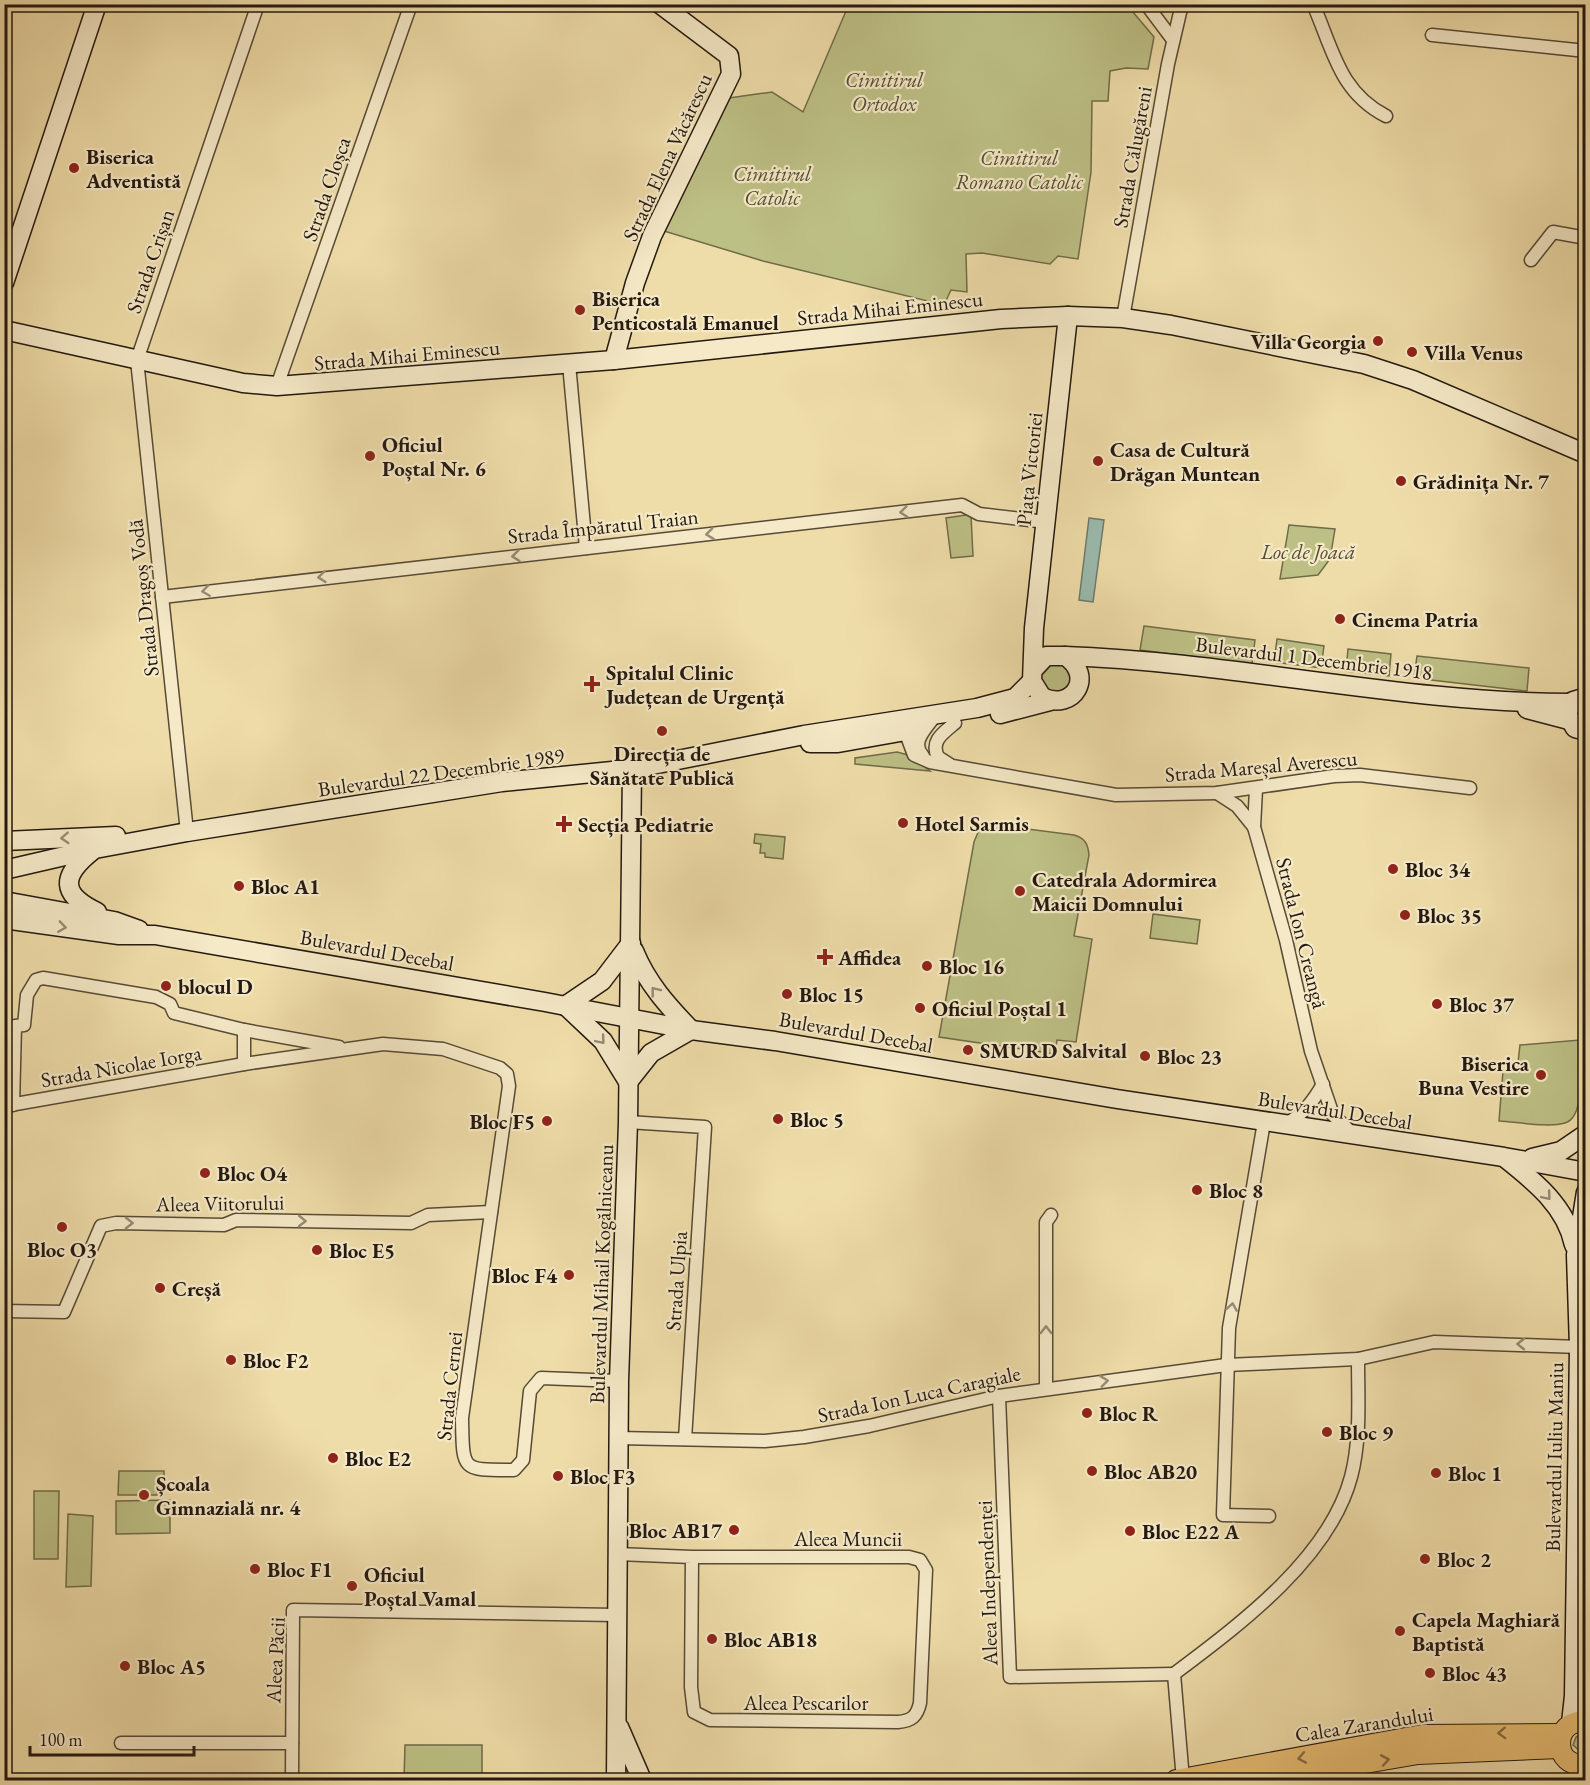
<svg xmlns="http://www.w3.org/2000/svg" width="1590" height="1785" font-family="'EB Garamond',serif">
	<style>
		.green { fill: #bdc085; stroke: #706c4a; stroke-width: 1.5 }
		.water { fill: #9bbbaf; stroke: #6b7a6f; stroke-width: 1.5 }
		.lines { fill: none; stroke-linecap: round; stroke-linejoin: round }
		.street-casing { stroke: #574a36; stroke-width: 15 }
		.secondary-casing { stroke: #241910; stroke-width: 21 }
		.primary-casing { stroke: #241910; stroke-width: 22 }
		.street { stroke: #f5e9c7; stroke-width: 12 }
		.secondary { stroke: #f5e9c7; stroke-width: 18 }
		.primary { stroke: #e8be74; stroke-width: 20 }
		.oneway { stroke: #978b75 }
		.oneway2 { stroke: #866c42 }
		.poi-dot { fill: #8f2418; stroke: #f5e9c7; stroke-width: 2 }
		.labels { text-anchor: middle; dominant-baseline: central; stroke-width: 4.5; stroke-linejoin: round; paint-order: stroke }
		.park-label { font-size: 21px; font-style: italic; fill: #524b33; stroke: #f5e9c7 }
		.poi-label { font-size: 21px; font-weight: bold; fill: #241910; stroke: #f5e9c7; text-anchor: start }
		.street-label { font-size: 21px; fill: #241910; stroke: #f5e9c7 }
	</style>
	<rect width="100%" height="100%" fill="#efdda9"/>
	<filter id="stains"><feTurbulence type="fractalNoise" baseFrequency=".00333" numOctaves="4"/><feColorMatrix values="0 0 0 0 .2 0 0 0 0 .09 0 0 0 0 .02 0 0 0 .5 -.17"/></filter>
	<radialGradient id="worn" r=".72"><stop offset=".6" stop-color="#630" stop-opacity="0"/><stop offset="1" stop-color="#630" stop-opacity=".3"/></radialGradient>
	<g class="green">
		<polygon points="849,4 1127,5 1154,37 1148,69 1126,68 1110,71 1108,101 1092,101 1091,172 1078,259 1058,256 1050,264 982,253 966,254 967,292 951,290 944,305 763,261 664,231 729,98 772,92 803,112"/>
		<polygon points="966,515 971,516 973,556 951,558 946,518"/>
		<polygon points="1289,525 1335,529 1330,559 1318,575 1280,579"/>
		<polygon points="1144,626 1255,640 1252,664 1140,650"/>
		<polygon points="1277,639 1324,646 1321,668 1274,662"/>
		<polygon points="1348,649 1391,654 1389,676 1346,671"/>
		<polygon points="1417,656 1529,668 1527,691 1414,678"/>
		<polygon points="1049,660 1071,667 1071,690 1048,696 1037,674"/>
		<polygon points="897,752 908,755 930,771 855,764 855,758"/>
		<path d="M990,824L1074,835C1085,838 1088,844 1089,855L1074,936L1092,939L1076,1042L1057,1040L1055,1054L939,1037L974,842L979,830Z"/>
		<polygon points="755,834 785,837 783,859 765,857 765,853 760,853 761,844 754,843"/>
		<polygon points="1153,914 1200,920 1197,944 1150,938"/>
		<path d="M1580,1040C1580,1058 1587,1117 1565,1123C1549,1128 1517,1122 1499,1121L1503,1071H1517L1520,1045Z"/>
		<polygon points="119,1471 164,1471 164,1495 118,1495"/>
		<polygon points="34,1491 59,1491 58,1559 34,1559"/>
		<polygon points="170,1500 170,1533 116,1534 116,1501"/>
		<polygon points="68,1514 93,1516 91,1586 66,1587"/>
		<polygon points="1581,1734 1585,1735 1585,1752 1582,1753 1573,1745 1576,1737"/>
		<polygon points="405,1745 482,1745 482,1780 404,1780"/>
	</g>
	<polygon class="water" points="1089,518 1104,520 1093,602 1079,600"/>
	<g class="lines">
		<defs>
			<g id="street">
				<polyline points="1146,4 1173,40"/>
				<path d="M1313,4C1333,49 1339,92 1386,116"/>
				<polyline points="1432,35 1586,51"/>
				<polyline points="1531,260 1553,232 1586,238"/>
				<polyline points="1123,318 1168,64 1182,4"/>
				<polyline points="569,364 586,548"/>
				<polyline points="277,386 411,4"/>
				<polyline points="162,597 962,505 979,514 1046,522"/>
				<polyline points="905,731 914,755 930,762 1116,795 1217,793 1334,776 1360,775 1470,788"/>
				<path d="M923,756C909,742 928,727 936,714"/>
				<path d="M949,764L938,757C930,741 943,733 955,723"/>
				<polyline points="1256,789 1254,827 1286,940 1311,1051 1333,1115 1353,1134"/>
				<polyline points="1217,793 1237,806 1254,827"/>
				<polyline points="187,832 137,360 258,4"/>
				<polyline points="244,1030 244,1064"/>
				<polyline points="13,1105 15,1026 24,1025 27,995 36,980 43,978 156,997 170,1004 174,1013 244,1030 339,1047"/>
				<path d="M4,1106L244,1064L383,1044L443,1049L500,1068L507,1074L509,1086L462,1418C463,1472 461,1470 514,1470L523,1460L530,1391L541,1378L619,1381"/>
				<polyline points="628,1122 705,1127 685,1439"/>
				<polyline points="1264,1122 1229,1328 1223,1515 1269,1516"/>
				<path d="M1286,1124C1303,1114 1313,1102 1323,1084"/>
				<polyline points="4,1311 64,1312 101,1226 116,1223 224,1225 236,1220 411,1223 428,1215 491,1212"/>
				<polyline points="1046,1389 1046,1222 1051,1215"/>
				<polyline points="999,1396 1010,1677 1174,1674"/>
				<polyline points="618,1438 765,1441 804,1437 869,1426 999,1396 1226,1365 1358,1359 1434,1342 1579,1347"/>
				<path d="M617,1554L692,1557H909L920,1560L926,1570L920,1703C917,1716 912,1721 898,1722L710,1720L694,1712L691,1687L692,1557"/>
				<polyline points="121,1743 292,1743"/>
				<polyline points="292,1780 293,1610 616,1615"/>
				<path d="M1183,1780L1174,1674C1239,1625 1329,1559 1351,1477C1361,1440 1358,1397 1358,1359"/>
			</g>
			<g id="secondary">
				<polyline points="4,283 97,4"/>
				<polyline points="4,330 243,383 277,386 614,360 1001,319 1068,316 1123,318 1171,325 1364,364 1413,380 1586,454"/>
				<polyline points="614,360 635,283 652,236 731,74 729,56 660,4"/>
				<path d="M1065,656C1235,662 1402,703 1572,703"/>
				<path d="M1033,670L1046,656H1065C1095,675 1074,712 1042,697L1032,681L1034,628L1068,316"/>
				<polyline points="1586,697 1573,701 1567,714 1575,728 1586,731"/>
				<polyline points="1527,709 1569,720"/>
				<polyline points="1000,714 1050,701"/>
				<polyline points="810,743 838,743 917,729"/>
				<polyline points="4,841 116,836"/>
				<path d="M92,851C61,876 60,894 97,912"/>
				<polyline points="4,870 95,849 187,832 502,782 632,769 804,735 977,708 1015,698 1032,681"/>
				<polyline points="4,901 114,921 139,930"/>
				<polyline points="4,919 119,935 155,935 545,1002 691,1030 775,1041 1117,1099 1504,1157 1586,1172"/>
				<path d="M634,951C647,983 667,1005 691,1030"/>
				<polyline points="565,1006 602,981 631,943"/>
				<polyline points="567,1007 603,1041 627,1080"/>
				<polyline points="628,1082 651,1053 691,1030"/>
				<path d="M1505,1158C1534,1181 1566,1206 1574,1245"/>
				<polyline points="1532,1158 1561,1151 1586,1134"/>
				<polyline points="1571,1723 1574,1696 1579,1347 1576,1255 1586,1192"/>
				<polyline points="619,1727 642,1780"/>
				<polyline points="616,1780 619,1381 628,1122 632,769"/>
			</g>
			<g id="primary">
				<path d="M1586,1722C1551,1718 1552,1770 1586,1764"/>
				<polyline points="1176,1780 1422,1735 1561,1734"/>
				<polyline points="1265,1780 1418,1754 1559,1748"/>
			</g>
		</defs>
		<use href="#street" class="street-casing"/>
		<use href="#secondary" class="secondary-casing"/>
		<use href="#primary" class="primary-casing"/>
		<use href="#street" class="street"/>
		<use href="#secondary" class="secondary"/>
		<use href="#primary" class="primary"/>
	</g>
	<defs><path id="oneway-chevron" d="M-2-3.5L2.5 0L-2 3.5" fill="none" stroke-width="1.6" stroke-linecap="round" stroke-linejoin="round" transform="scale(1.5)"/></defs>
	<g class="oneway">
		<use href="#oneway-chevron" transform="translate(904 512) rotate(174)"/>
		<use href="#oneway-chevron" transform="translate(710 534) rotate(173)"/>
		<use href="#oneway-chevron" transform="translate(516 556) rotate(174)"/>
		<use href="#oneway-chevron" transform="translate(322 577) rotate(174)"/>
		<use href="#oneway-chevron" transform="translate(206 591) rotate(172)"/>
		<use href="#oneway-chevron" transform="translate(65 838) rotate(177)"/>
		<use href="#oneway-chevron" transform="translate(62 927) rotate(8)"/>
		<use href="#oneway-chevron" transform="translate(655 991) rotate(-128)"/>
		<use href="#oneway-chevron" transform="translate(601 1040) rotate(50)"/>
		<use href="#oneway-chevron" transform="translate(1547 1196) rotate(50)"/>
		<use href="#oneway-chevron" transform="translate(302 1221) rotate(1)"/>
		<use href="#oneway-chevron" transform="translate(129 1223) rotate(1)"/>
		<use href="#oneway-chevron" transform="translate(1232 1307) rotate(-81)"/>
		<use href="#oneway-chevron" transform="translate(1046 1330) rotate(-90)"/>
		<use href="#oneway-chevron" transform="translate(1521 1344) rotate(-179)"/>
		<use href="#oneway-chevron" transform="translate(1104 1381) rotate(-7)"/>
	</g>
	<g class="oneway2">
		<use href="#oneway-chevron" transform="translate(1502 1733) rotate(178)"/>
		<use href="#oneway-chevron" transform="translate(1302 1758) rotate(169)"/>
		<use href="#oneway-chevron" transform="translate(1385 1760) rotate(-10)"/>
	</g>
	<g class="poi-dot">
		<circle cx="74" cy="168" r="6"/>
		<circle cx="580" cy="310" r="6"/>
		<circle cx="1378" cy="341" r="6"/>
		<circle cx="1412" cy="352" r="6"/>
		<circle cx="370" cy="456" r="6"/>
		<circle cx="1098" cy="461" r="6"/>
		<circle cx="1401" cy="481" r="6"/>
		<circle cx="1340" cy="619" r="6"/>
		<path d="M589 675h6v6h6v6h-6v6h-6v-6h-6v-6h6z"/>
		<circle cx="662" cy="731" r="6"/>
		<circle cx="903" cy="823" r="6"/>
		<path d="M561 815h6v6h6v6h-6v6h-6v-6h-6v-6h6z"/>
		<circle cx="1393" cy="869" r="6"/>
		<circle cx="239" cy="886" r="6"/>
		<circle cx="1020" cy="891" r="6"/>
		<circle cx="1405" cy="915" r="6"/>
		<path d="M822 948h6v6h6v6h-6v6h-6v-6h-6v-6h6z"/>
		<circle cx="927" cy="966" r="6"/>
		<circle cx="166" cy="986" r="6"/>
		<circle cx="787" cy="994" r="6"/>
		<circle cx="1437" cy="1004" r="6"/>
		<circle cx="920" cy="1008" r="6"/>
		<circle cx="968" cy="1050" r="6"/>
		<circle cx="1145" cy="1056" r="6"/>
		<circle cx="1541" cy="1075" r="6"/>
		<circle cx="778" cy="1119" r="6"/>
		<circle cx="547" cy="1121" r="6"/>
		<circle cx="205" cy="1173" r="6"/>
		<circle cx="1197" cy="1190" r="6"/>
		<circle cx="62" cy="1227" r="6"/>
		<circle cx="317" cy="1250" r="6"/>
		<circle cx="569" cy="1275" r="6"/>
		<circle cx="160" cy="1288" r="6"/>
		<circle cx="231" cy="1360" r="6"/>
		<circle cx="1087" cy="1413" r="6"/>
		<circle cx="1327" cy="1432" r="6"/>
		<circle cx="333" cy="1458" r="6"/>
		<circle cx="1092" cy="1471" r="6"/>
		<circle cx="1436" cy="1473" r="6"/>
		<circle cx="558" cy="1476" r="6"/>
		<circle cx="144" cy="1495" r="6"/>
		<circle cx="734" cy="1530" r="6"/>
		<circle cx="1130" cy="1531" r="6"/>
		<circle cx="1425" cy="1559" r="6"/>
		<circle cx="255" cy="1569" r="6"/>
		<circle cx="352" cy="1586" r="6"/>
		<circle cx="1400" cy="1631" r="6"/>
		<circle cx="712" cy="1639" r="6"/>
		<circle cx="125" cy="1666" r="6"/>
		<circle cx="1430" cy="1673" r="6"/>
	</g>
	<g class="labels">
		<g class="park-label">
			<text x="884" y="79">Cimitirul<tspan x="884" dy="24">Ortodox</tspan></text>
			<text x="1019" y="157">Cimitirul<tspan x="1019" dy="24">Romano Catolic</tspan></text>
			<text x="772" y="173">Cimitirul<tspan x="772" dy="24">Catolic</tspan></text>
			<text x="1308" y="551">Loc de Joacă</text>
		</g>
		<g class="poi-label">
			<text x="86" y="156">Biserica<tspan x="86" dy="24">Adventistă</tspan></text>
			<text x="592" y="298">Biserica<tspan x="592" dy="24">Penticostală Emanuel</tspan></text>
			<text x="1366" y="341" text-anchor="end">Villa Georgia</text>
			<text x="1424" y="352">Villa Venus</text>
			<text x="382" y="444">Oficiul<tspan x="382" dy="24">Poștal Nr. 6</tspan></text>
			<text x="1110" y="449">Casa de Cultură<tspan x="1110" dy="24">Drăgan Muntean</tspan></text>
			<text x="1413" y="481">Grădinița Nr. 7</text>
			<text x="1352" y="619">Cinema Patria</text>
			<text x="606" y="672">Spitalul Clinic<tspan x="606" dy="24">Județean de Urgență</tspan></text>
			<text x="662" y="753" text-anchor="middle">Direcția de<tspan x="662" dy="24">Sănătate Publică</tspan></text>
			<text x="915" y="823">Hotel Sarmis</text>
			<text x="578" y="824">Secția Pediatrie</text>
			<text x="1405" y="869">Bloc 34</text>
			<text x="1032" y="879">Catedrala Adormirea<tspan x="1032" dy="24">Maicii Domnului</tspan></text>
			<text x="251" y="886">Bloc A1</text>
			<text x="1417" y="915">Bloc 35</text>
			<text x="838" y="957">Affidea</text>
			<text x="939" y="966">Bloc 16</text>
			<text x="178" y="986">blocul D</text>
			<text x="799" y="994">Bloc 15</text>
			<text x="1449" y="1004">Bloc 37</text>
			<text x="932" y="1008">Oficiul Poștal 1</text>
			<text x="980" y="1050">SMURD Salvital</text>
			<text x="1157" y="1056">Bloc 23</text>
			<text x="1529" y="1063" text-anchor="end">Biserica<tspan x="1529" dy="24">Buna Vestire</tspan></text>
			<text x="790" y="1119">Bloc 5</text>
			<text x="535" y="1121" text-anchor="end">Bloc F5</text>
			<text x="217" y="1173">Bloc O4</text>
			<text x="1209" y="1190">Bloc 8</text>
			<text x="62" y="1249" text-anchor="middle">Bloc O3</text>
			<text x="329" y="1250">Bloc E5</text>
			<text x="557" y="1275" text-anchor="end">Bloc F4</text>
			<text x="172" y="1288">Creșă</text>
			<text x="243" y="1360">Bloc F2</text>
			<text x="1099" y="1413">Bloc R</text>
			<text x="1339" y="1432">Bloc 9</text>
			<text x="345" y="1458">Bloc E2</text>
			<text x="1104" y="1471">Bloc AB20</text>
			<text x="1448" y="1473">Bloc 1</text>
			<text x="570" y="1476">Bloc F3</text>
			<text x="156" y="1483">Școala<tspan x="156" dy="24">Gimnazială nr. 4</tspan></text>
			<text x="722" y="1530" text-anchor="end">Bloc AB17</text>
			<text x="1142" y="1531">Bloc E22 A</text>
			<text x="1437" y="1559">Bloc 2</text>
			<text x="267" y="1569">Bloc F1</text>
			<text x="364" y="1574">Oficiul<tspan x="364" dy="24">Poștal Vamal</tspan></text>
			<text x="1412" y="1619">Capela Maghiară<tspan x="1412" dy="24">Baptistă</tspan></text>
			<text x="724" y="1639">Bloc AB18</text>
			<text x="137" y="1666">Bloc A5</text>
			<text x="1442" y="1673">Bloc 43</text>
		</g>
		<g class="street-label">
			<text transform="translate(667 157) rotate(-65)">Strada Elena Văcărescu</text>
			<text transform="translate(1132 157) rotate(-80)">Strada Călugăreni</text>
			<text transform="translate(326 189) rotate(-71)">Strada Cloșca</text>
			<text transform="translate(150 261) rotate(-71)">Strada Crișan</text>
			<text transform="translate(890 308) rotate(-6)">Strada Mihai Eminescu</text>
			<text transform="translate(407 355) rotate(-5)">Strada Mihai Eminescu</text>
			<text transform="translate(1029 469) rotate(-84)">Piața Victoriei</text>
			<text transform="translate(603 526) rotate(-6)">Strada Împăratul Traian</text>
			<text transform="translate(143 598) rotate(-96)">Strada Dragoș Vodă</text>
			<text transform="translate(1314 658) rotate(7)">Bulevardul 1 Decembrie 1918</text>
			<text transform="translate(1261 766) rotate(-5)">Strada Mareșal Averescu</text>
			<text transform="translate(441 772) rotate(-8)">Bulevardul 22 Decembrie 1989</text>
			<text transform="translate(1302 933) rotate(76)">Strada Ion Creangă</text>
			<text transform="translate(377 950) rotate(10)">Bulevardul Decebal</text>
			<text transform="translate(856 1032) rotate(10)">Bulevardul Decebal</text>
			<text transform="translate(121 1066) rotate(-10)">Strada Nicolae Iorga</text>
			<text transform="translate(1335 1110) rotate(9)">Bulevardul Decebal</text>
			<text transform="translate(220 1203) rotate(-1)">Aleea Viitorului</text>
			<text transform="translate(601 1274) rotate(-88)">Bulevardul Mihail Kogălniceanu</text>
			<text transform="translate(676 1281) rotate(-86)">Strada Ulpia</text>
			<text transform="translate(449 1386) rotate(-84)">Strada Cernei</text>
			<text transform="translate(919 1394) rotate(-12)">Strada Ion Luca Caragiale</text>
			<text transform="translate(1554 1457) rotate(-89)">Bulevardul Iuliu Maniu</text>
			<text x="848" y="1538">Aleea Muncii</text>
			<text transform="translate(987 1583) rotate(-92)">Aleea Independenței</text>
			<text transform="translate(275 1660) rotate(-87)">Aleea Păcii</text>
			<text x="806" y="1702">Aleea Pescarilor</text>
			<text transform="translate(1364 1724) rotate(-9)">Calea Zarandului</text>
		</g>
	</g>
	<rect width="1590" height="1785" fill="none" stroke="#efdda9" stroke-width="24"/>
	<rect x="6" y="6" width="1578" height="1773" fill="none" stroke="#241910" stroke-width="3"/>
	<rect x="12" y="12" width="1566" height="1761" fill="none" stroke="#241910" stroke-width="1.5"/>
	<path d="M30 1746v9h164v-9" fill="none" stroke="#241910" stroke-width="3"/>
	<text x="39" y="1746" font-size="18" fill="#241910" stroke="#f5e9c7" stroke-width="4.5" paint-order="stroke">100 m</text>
	<rect width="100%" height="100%" filter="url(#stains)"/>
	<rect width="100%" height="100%" fill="url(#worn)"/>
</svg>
